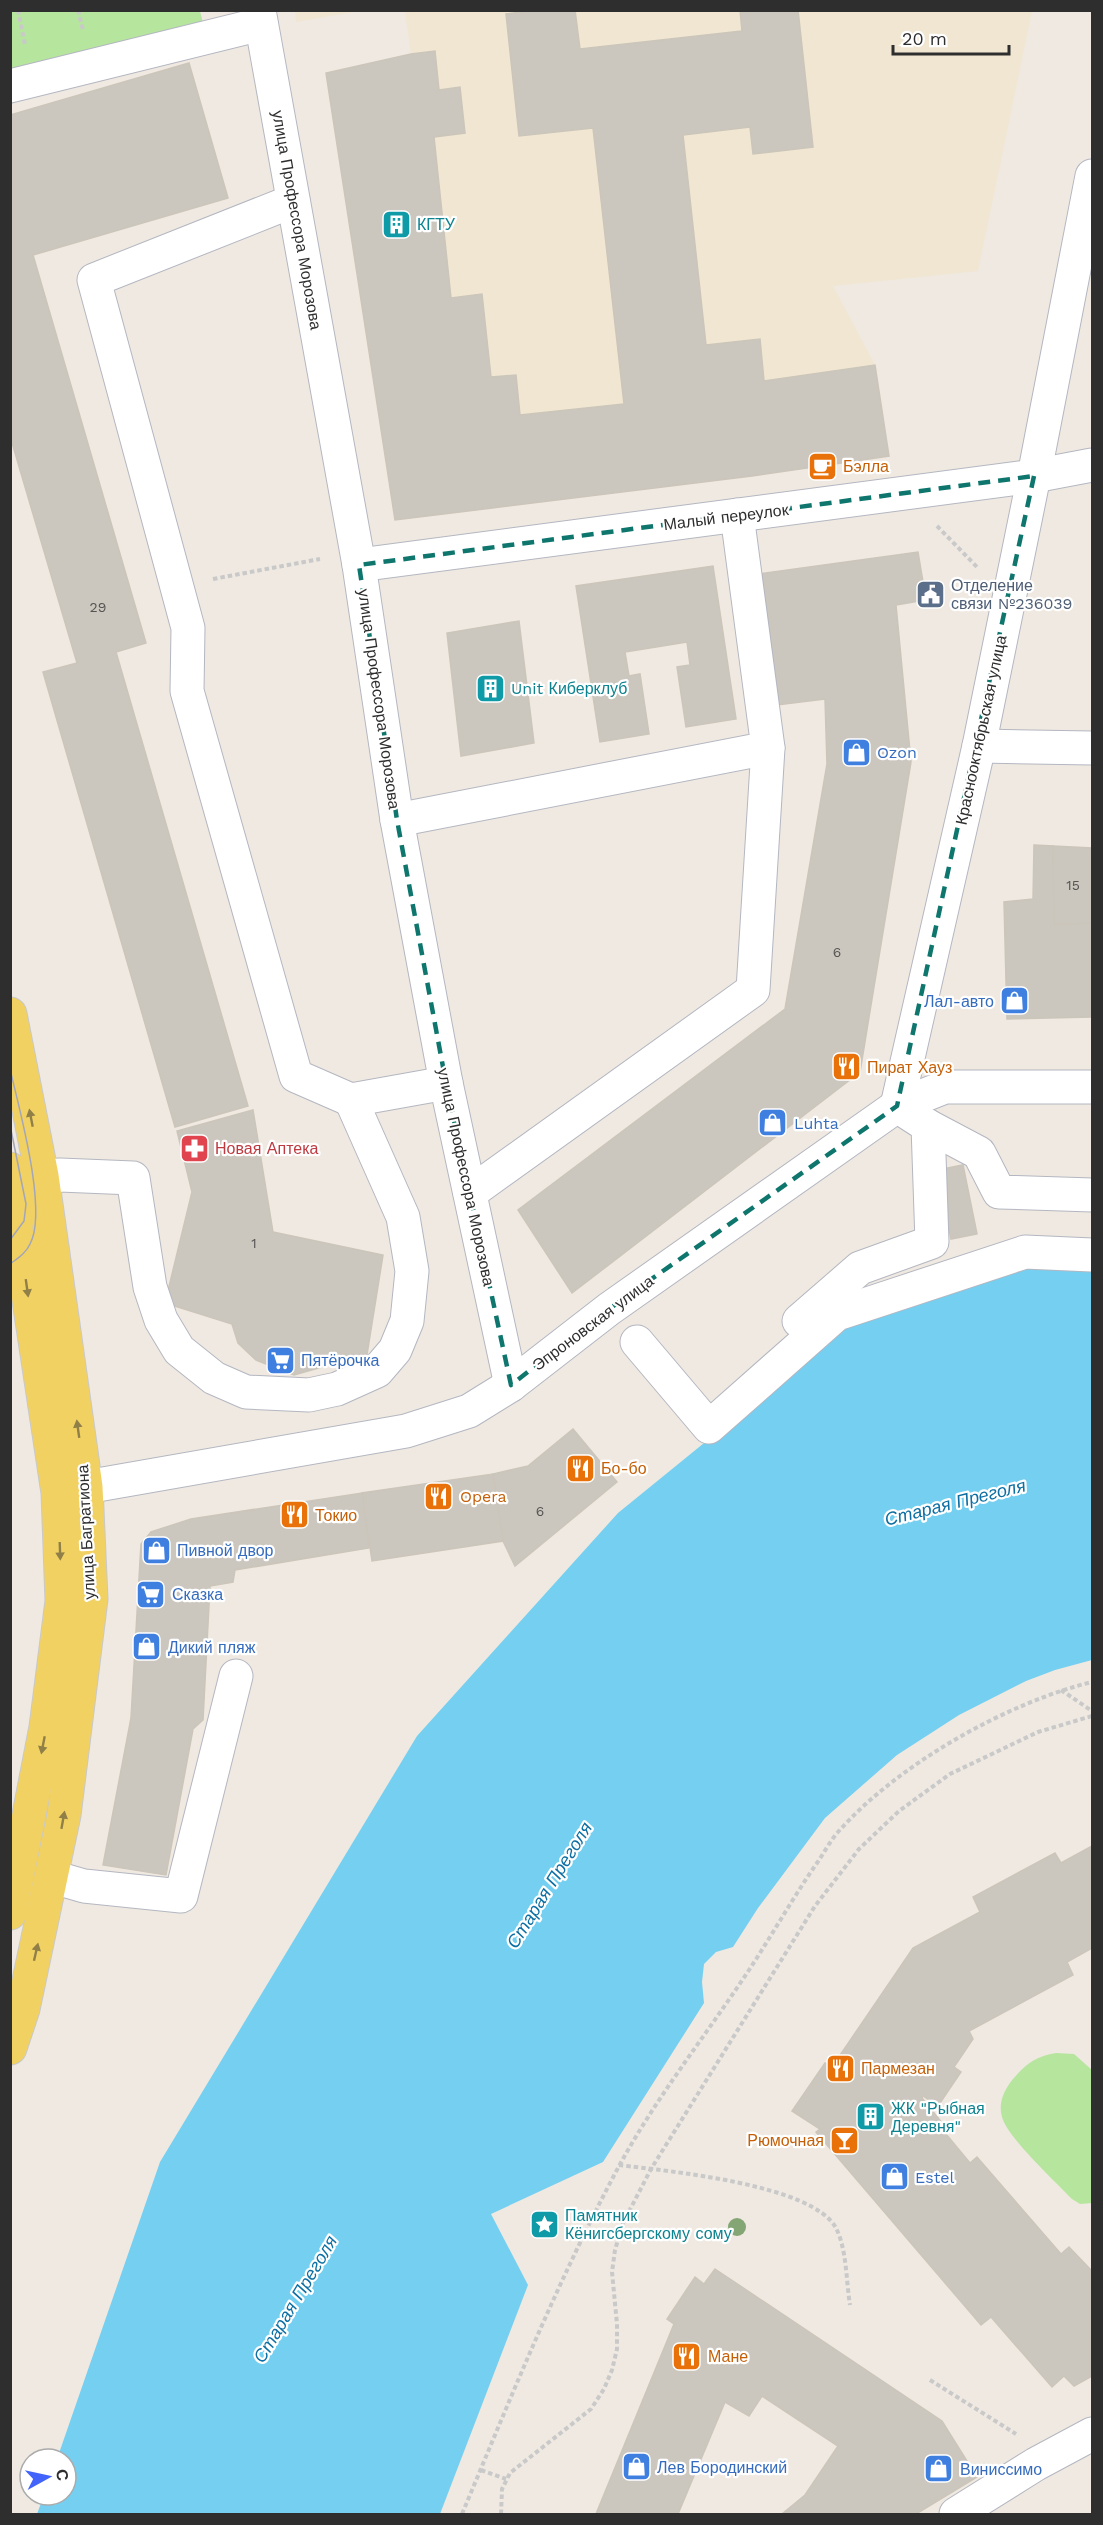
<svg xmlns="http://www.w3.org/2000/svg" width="1103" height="2525" font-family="'Work Sans',sans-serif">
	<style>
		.education { fill: #f0e6d1 }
		.green { fill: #b6e59e }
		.water { fill: #75cff0 }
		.building { fill: #cbc7bf; stroke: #cbc5ba; stroke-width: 1.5 }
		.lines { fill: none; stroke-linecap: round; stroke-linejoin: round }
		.minor-casing { stroke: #b4b7c1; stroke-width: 35 }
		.major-casing { stroke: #c9c9c9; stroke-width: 35 }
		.path { stroke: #c9c9c9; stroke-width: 4; stroke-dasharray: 4.5 3; stroke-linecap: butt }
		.minor { stroke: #fff; stroke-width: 33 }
		.major { stroke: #f2d163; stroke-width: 33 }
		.tram { stroke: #a3a6b8; stroke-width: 1.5 }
		.tree { fill: #84a574 }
		.oneway { fill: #908048 }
		.marked { fill: none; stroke: #0f766e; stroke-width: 4.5; stroke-dasharray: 12 8; stroke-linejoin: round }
		.labels { text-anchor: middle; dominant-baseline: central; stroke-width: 4.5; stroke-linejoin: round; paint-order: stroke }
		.number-label { font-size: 14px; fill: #555452 }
		.street-label { font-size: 16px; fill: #2e2e2e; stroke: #fff }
		.culture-label { font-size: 16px; fill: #0d838f; stroke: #fff; text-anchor: start }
		.food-label { font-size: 16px; fill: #c56008; stroke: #fff; text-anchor: start }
		.service-label { font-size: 16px; fill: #4e5e75; stroke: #fff; text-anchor: start }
		.shop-label { font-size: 16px; fill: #366cbe; stroke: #fff; text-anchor: start }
		.health-label { font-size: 16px; fill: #be3a42; stroke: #fff; text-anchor: start }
		.water-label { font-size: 18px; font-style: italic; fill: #0d6fa3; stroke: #fff }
	</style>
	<rect width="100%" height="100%" fill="#efe9e1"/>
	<g class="education">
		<polygon points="295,10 359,10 359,11 296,22"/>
		<polygon points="405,11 1032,11 978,271 833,286 875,365 889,456 752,476 395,520 326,73 411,54"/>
	</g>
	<g class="green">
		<polygon points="10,11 200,11 205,31 11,75"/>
		<path d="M1056,2053L1074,2054L1092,2070V2203L1080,2204L1072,2199C1056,2182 1007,2137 1002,2117C998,2103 1004,2090 1013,2079C1026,2064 1036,2056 1056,2053Z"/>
	</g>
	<polygon class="water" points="1028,1267 1092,1269 1092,1660 1055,1670 1026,1681 959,1715 897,1755 825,1818 758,1908 733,1947 716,1952 704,1964 702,1982 704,2003 603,2162 491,2214 528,2285 440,2514 37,2514 44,2495 66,2495 66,2459 57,2459 160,2162 417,1736 618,1513 844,1329"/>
	<g class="building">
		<polygon points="536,10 575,10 580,49 742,31 740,10 798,10 813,147 753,154 750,127 683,135 706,345 760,339 764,381 875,365 889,456 752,476 395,520 326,73 411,54 435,51 439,90 460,87 465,133 434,137 451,298 482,294 491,377 516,375 520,415 624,404 593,128 519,136 506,14"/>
		<polygon points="189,63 228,198 33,255 146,643 116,652 248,1106 175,1127 43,672 77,663 10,436 10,115"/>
		<polygon points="918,552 926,600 896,605 911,762 860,1072 572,1293 518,1210 785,1009 827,764 825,699 777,705 758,574"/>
		<polygon points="713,566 736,719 686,727 677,667 690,665 687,642 625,652 629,676 640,674 649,734 600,742 576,586"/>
		<polygon points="519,621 534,743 461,756 447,633"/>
		<polygon points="1034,845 1053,846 1054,924 1092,923 1092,1017 1007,1019 1004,902 1033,899"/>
		<polygon points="1053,846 1092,848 1092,923 1054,924"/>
		<polygon points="253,1110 273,1232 383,1255 365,1367 333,1358 322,1367 294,1375 256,1360 238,1343 232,1324 165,1303 192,1192 177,1131"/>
		<polygon points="963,1165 977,1234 951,1239 937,1170"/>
		<polygon points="573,1429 617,1482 515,1566 503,1541 493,1474 528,1466"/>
		<polygon points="493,1474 503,1541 372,1561 362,1493"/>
		<polygon points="362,1493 369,1548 235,1570 233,1582 210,1586 203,1720 193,1729 166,1875 103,1865 131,1718 141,1544 151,1532 191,1519"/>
		<polygon points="1092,1846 1092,1948 1067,1962 1073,1975 969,2031 973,2039 954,2067 961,2072 938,2106 923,2096 922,2098 943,2124 941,2128 970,2163 977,2157 1061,2254 1069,2247 1092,2271 1092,2376 1074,2386 1064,2376 1052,2387 991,2317 981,2325 816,2132 820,2129 792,2111 825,2063 832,2067 913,1948 980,1912 973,1897 1055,1853 1061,1863"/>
		<polygon points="715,2269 942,2421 977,2477 916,2514 782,2514 805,2495 838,2446 762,2396 749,2416 725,2402 678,2514 596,2514 674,2324 667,2319 695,2277 704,2284"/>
	</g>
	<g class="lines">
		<defs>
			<g id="minor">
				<polyline points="259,10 359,565 397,820 446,1083 511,1385"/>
				<polyline points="10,86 261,24"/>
				<polyline points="293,201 94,280 188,628 187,691 296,1076 351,1100 446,1083"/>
				<polyline points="359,565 1034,476 1092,465"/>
				<polyline points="979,746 1092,748"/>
				<polyline points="397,820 768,748 737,515"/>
				<polyline points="897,1106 979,746 1034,476 1092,176"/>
				<polyline points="928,1126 979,1153 999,1192 1092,1195"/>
				<polyline points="15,1177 60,1175 133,1178 150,1287 161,1320 179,1350 214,1378 246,1392 309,1395 337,1389 377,1371 395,1350 407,1321 412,1271 403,1217 351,1100"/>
				<polyline points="470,1193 753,990 768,748"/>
				<polyline points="799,1321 860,1268 932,1242 928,1126 897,1106"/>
				<polyline points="637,1342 709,1427 837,1314 1025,1252 1092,1255"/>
				<polyline points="86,1487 406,1431 469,1411 511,1385 609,1309 897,1106 945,1087 1092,1087"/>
				<polyline points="53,1877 84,1886 181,1896 236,1676"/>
				<polyline points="956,2514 1036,2464 1092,2434"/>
			</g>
			<g id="major">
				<polyline points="10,1014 42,1176 86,1487 91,1599 64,1815 23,2009 10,2048"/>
				<polyline points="10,1169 16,1230 25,1274 58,1493 62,1601 46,1727 10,1913"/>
			</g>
		</defs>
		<use href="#minor" class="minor-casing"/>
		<use href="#major" class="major-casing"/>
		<g class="path">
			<polyline points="18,10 25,45"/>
			<polyline points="78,10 83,30"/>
			<polyline points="937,526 978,568"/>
			<polyline points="213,579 320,559"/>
			<polyline points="1061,1690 1092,1711"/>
			<path d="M619,2165C667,2171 812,2184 836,2228C847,2250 846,2281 850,2305"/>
			<polyline points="930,2380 1016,2434"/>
			<polyline points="481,2470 506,2479"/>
			<path d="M462,2514C511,2397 558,2280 618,2168C655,2099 704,2038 747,1973C771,1937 792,1899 817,1863C824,1853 830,1841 838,1832C897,1765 1006,1703 1092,1682"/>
			<polyline points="501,2514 502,2489 510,2473 591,2409 604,2389 612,2370 617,2349 617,2324 612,2272 615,2250 623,2223 651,2169 815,1906 859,1849 899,1811 950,1774 1038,1732 1092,1716"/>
		</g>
		<use href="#minor" class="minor"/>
		<use href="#major" class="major"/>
		<g class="tram">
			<path d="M10,1069C19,1108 48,1211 30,1244C26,1253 18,1258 10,1264"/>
			<polyline points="10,1125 26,1204 24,1221 10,1240"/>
		</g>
	</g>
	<circle class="tree" cx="737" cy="2227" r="9"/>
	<defs><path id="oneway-solid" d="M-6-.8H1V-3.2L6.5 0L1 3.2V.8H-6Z" transform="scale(1.5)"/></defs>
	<g class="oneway">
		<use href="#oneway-solid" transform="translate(31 1118) rotate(-101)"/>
		<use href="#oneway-solid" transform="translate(27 1288) rotate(82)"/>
		<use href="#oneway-solid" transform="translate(78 1429) rotate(-98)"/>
		<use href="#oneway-solid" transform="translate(60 1551) rotate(88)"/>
		<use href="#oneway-solid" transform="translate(43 1745) rotate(101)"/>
		<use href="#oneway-solid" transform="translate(63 1820) rotate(-80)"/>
		<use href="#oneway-solid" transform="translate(36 1952) rotate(-77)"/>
	</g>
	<path class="marked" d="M1034,476L897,1106L609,1309L511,1385L446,1083L397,820L359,565Z"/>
	<defs>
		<symbol id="building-square" viewBox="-11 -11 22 22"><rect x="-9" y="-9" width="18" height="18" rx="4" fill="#0f9aa8" stroke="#fff"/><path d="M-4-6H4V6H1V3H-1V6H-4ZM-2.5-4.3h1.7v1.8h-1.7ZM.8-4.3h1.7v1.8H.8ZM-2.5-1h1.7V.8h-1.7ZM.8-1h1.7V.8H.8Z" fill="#fff"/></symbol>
		<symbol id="cafe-square" viewBox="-11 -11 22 22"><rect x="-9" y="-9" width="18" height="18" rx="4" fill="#e8710a" stroke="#fff"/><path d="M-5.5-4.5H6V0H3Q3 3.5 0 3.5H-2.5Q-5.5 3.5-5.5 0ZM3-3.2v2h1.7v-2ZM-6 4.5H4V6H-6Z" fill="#fff"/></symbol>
		<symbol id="civic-square" viewBox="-11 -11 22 22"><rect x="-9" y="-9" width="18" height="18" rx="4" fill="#5c6f8a" stroke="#fff"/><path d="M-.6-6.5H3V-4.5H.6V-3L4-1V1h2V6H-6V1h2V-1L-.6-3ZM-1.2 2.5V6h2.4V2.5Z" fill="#fff"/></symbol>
		<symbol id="shop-square" viewBox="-11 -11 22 22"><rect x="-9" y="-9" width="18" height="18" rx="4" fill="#3f7fe0" stroke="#fff"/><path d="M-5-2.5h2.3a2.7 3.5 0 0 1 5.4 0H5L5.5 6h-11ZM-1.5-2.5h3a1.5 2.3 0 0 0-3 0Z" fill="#fff"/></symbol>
		<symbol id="restaurant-square" viewBox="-11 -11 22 22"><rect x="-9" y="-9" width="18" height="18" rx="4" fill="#e8710a" stroke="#fff"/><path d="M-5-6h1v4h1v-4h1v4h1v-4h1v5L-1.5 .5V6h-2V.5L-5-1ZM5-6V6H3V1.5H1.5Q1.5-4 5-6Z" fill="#fff"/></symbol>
		<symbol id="pharmacy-square" viewBox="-11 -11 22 22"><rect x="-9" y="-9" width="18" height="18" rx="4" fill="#e0444e" stroke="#fff"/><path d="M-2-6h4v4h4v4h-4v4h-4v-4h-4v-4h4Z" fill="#fff"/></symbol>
		<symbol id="supermarket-square" viewBox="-11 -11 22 22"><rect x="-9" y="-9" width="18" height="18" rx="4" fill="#3f7fe0" stroke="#fff"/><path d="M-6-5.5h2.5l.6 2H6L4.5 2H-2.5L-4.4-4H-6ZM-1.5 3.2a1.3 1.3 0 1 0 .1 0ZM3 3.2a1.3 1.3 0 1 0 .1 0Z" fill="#fff"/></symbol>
		<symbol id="bar-square" viewBox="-11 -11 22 22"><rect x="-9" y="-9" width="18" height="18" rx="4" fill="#e8710a" stroke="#fff"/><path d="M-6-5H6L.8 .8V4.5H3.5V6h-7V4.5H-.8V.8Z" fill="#fff"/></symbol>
		<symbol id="sight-square" viewBox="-11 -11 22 22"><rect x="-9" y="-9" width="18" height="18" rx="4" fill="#0f9aa8" stroke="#fff"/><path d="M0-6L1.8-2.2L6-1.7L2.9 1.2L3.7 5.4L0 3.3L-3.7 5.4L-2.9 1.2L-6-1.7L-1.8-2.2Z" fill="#fff"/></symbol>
	</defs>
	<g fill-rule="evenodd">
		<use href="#building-square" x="380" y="208" width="33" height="33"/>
		<use href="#cafe-square" x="806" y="450" width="33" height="33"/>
		<use href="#civic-square" x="914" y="578" width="33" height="33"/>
		<use href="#building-square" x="474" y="672" width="33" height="33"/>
		<use href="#shop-square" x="840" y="736" width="33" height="33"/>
		<use href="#shop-square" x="998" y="984" width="33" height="33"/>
		<use href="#restaurant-square" x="830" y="1050" width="33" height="33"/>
		<use href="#shop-square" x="756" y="1106" width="33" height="33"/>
		<use href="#pharmacy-square" x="178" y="1132" width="33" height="33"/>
		<use href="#supermarket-square" x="264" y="1344" width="33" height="33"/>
		<use href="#restaurant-square" x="564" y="1452" width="33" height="33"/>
		<use href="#restaurant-square" x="422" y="1480" width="33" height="33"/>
		<use href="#restaurant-square" x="278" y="1498" width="33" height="33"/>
		<use href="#shop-square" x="140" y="1534" width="33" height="33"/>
		<use href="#supermarket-square" x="134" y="1578" width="33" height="33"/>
		<use href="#shop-square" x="130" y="1630" width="33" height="33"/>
		<use href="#restaurant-square" x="824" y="2052" width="33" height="33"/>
		<use href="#building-square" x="854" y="2100" width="33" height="33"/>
		<use href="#bar-square" x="828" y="2124" width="33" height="33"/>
		<use href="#shop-square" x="878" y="2160" width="33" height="33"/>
		<use href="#sight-square" x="528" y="2208" width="33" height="33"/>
		<use href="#restaurant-square" x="670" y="2340" width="33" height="33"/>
		<use href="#shop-square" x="620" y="2450" width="33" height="33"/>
		<use href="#shop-square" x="922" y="2452" width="33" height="33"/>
	</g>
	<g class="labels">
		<g class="number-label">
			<text x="98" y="607">29</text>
			<text x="1073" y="885">15</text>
			<text x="837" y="952">6</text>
			<text x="254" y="1243">1</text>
			<text x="540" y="1511">6</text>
		</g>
		<g class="street-label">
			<text transform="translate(297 220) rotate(80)">улица Профессора Морозова</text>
			<text transform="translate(726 517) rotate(-7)">Малый переулок</text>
			<text transform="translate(379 699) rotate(82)">улица Профессора Морозова</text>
			<text transform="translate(981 730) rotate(-78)">Краснооктябрьская улица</text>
			<text transform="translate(466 1177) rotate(78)">улица Профессора Морозова</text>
			<text transform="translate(593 1323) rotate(-37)">Эпроновская улица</text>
			<text transform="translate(86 1532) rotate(-93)">улица Багратиона</text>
		</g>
		<g class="culture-label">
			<text x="417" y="224">КГТУ</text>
			<text x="511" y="688">Unit Киберклуб</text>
			<text x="891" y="2108">ЖК "Рыбная<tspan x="891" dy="18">Деревня"</tspan></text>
			<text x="565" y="2215">Памятник<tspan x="565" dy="18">Кёнигсбергскому сому</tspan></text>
		</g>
		<g class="food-label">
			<text x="843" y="466">Бэлла</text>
			<text x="867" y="1067">Пират Хауз</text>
			<text x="601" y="1468">Бо-бо</text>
			<text x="460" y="1496">Opera</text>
			<text x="315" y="1515">Токио</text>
			<text x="861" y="2068">Пармезан</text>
			<text x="824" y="2140" text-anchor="end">Рюмочная</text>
			<text x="708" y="2356">Мане</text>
		</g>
		<g class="service-label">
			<text x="951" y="585">Отделение<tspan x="951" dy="18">связи №236039</tspan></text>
		</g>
		<g class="shop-label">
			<text x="877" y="752">Ozon</text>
			<text x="994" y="1001" text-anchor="end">Лал-авто</text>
			<text x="794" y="1123">Luhta</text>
			<text x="301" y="1360">Пятёрочка</text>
			<text x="177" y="1550">Пивной двор</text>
			<text x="172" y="1594">Сказка</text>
			<text x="168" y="1647">Дикий пляж</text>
			<text x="915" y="2177">Estel</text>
			<text x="657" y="2467">Лев Бородинский</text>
			<text x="960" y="2469">Виниссимо</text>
		</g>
		<g class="health-label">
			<text x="215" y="1148">Новая Аптека</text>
		</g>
		<g class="water-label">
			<text transform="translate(955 1502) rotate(-14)">Старая Преголя</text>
			<text transform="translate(549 1885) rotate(-58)">Старая Преголя</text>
			<text transform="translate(295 2299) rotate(-59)">Старая Преголя</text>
		</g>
	</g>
	<rect width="1103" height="2525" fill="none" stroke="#2e2e2e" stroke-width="24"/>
	<g transform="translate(48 2477) rotate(82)"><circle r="28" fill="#ffffff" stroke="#ababab" stroke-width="1.5"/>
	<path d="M0-4.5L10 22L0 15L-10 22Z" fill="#4264fb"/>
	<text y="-9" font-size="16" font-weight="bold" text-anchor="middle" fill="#2e2e2e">С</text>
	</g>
	<path d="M893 45v9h116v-9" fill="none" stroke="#2e2e2e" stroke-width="3"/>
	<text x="902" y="45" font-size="18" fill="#2e2e2e" stroke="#ffffff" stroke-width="4.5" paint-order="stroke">20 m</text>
</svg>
